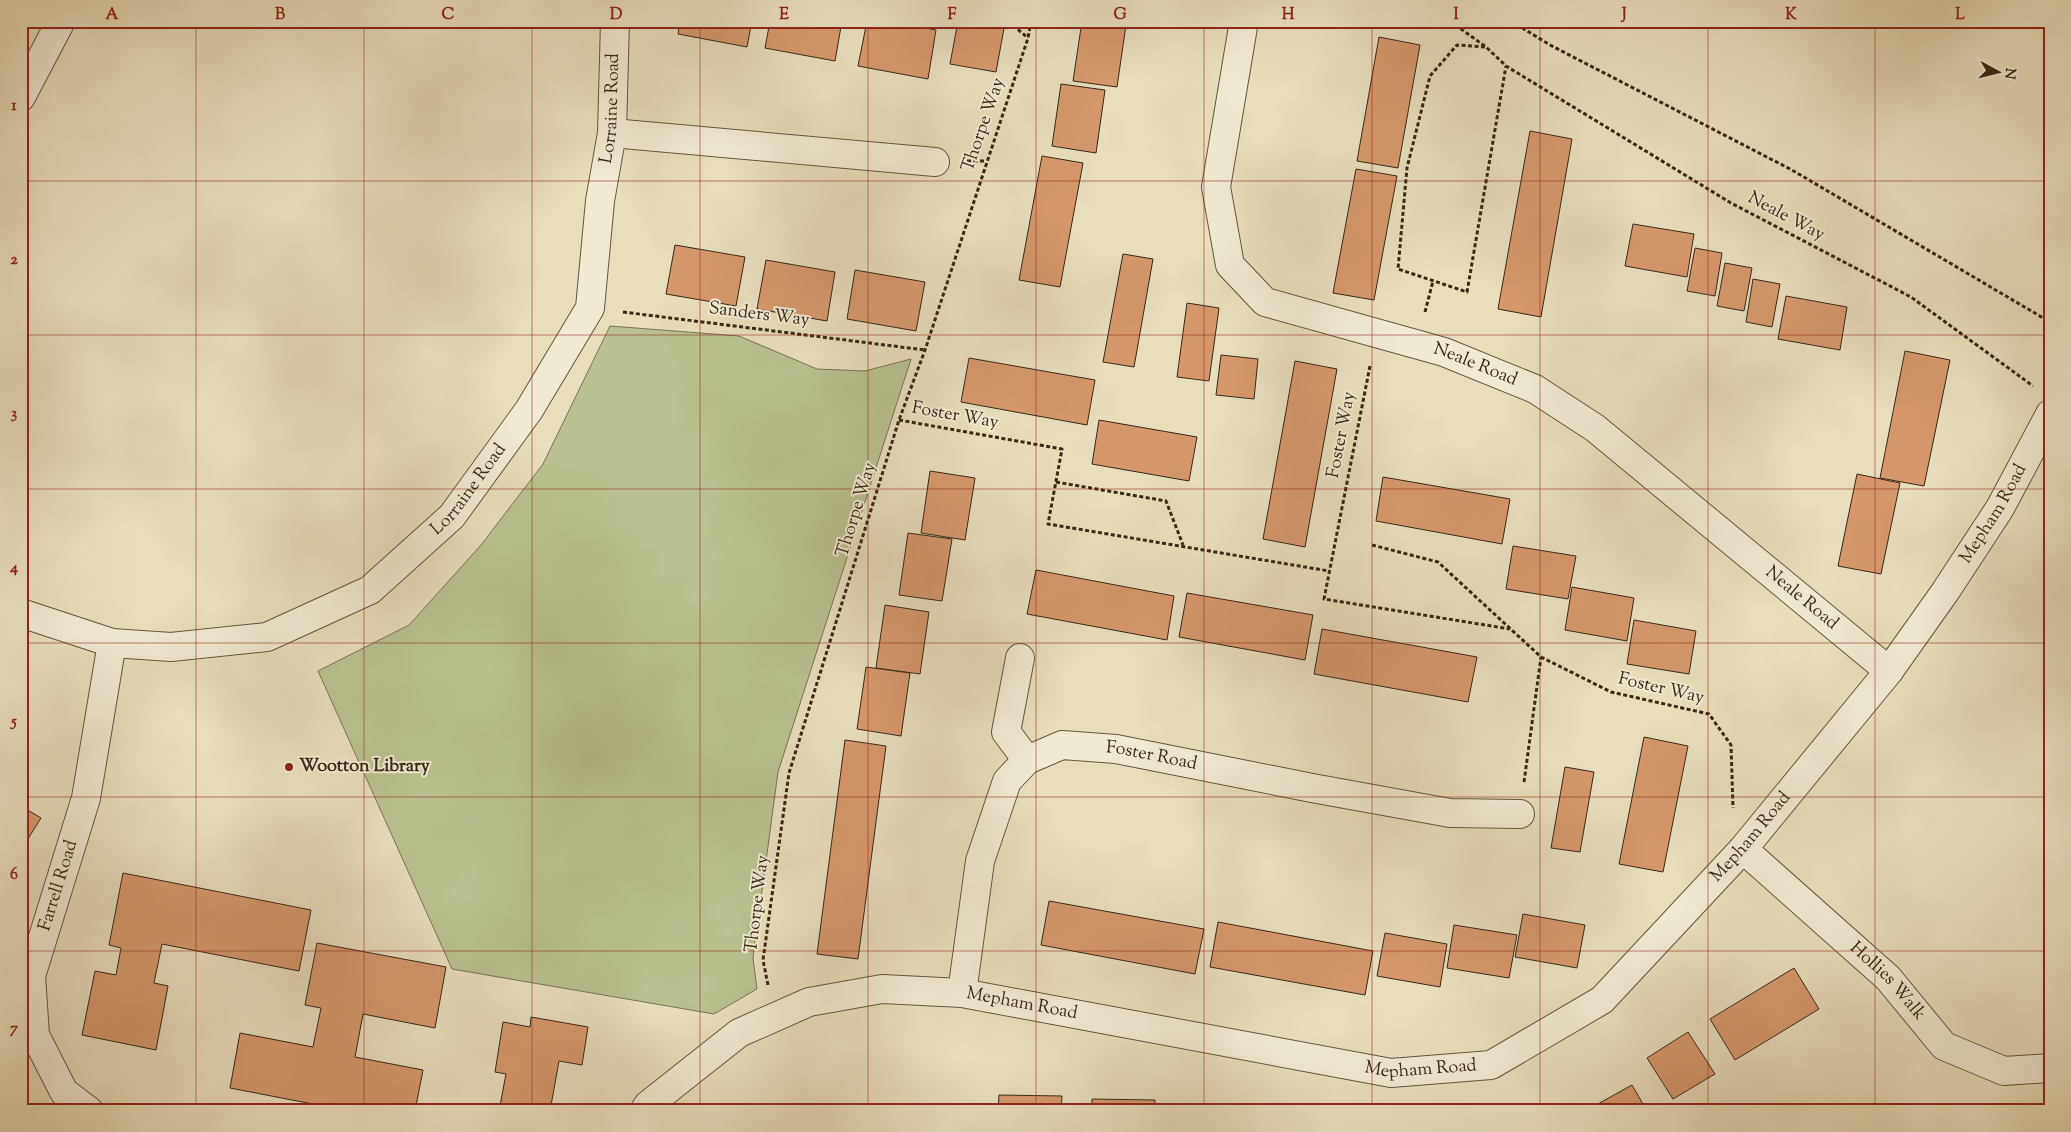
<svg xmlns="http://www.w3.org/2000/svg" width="2071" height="1132" font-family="'Sorts Mill Goudy',serif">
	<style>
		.green { fill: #b8c18f; stroke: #787453 }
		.building { fill: #d6986b; stroke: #372817 }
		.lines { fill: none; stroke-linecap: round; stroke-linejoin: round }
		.minor-casing { stroke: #635640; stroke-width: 30 }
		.path { stroke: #372817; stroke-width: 3; stroke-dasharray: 4 2.5; stroke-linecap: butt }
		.minor { stroke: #f0ead3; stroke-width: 28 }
		.grid { fill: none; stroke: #8f2418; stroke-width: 1; stroke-opacity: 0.55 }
		.poi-dot { fill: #8f2418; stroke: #f0ead3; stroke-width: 2 }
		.labels { text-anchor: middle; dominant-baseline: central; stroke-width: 4; stroke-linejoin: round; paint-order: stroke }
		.street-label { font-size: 18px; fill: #372817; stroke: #f0ead3 }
		.poi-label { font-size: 18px; font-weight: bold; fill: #372817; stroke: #f0ead3; text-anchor: start }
		.neatline { fill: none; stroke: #8f2418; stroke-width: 2 }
		.grid-label { font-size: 16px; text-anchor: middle; font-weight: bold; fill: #8f2418 }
	</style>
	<rect width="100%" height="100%" fill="#e8debb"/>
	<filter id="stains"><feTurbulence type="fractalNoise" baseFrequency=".004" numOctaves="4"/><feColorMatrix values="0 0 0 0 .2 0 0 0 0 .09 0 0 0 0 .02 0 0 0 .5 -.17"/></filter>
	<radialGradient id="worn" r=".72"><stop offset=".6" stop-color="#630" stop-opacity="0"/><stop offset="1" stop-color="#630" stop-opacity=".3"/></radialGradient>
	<polygon class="green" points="610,326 739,336 817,369 865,371 911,359 778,772 753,958 757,989 714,1014 452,969 318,671 409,625 481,545 543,464"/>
	<g class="building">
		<polygon points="680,21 752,21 747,47 678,34"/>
		<polygon points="770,21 842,21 835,61 765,48"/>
		<polygon points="867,21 890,21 936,30 928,79 858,66"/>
		<polygon points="958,21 1005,23 996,72 950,64"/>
		<polygon points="1082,21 1099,21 1126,25 1117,87 1073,81"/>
		<polygon points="1379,37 1420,45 1398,168 1357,161"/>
		<polygon points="1061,84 1105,90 1096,153 1052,146"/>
		<polygon points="1530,131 1572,139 1541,317 1498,309"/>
		<polygon points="1042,156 1083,163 1060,287 1019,280"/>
		<polygon points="1356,169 1397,176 1374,300 1333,293"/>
		<polygon points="1633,224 1694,234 1687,277 1625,266"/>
		<polygon points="675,245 745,257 736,306 666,294"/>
		<polygon points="1695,248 1722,253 1715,296 1687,291"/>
		<polygon points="1123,254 1153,259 1134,367 1103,362"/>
		<polygon points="766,260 835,272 827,321 757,309"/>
		<polygon points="1725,263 1752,268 1744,311 1717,306"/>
		<polygon points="855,270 925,282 916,331 847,319"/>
		<polygon points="1753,279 1780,284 1772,327 1746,322"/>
		<polygon points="1786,296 1847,307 1840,350 1778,339"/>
		<polygon points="1187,303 1219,308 1209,381 1177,377"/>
		<polygon points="1905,351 1950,360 1924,486 1880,478"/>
		<polygon points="1221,355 1258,359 1254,399 1216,395"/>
		<polygon points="969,358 1095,380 1087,425 961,402"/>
		<polygon points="1295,361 1337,369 1305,547 1263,539"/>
		<polygon points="1099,420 1197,437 1189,481 1092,464"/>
		<polygon points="930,471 975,478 965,540 921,533"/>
		<polygon points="1857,474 1900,483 1881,574 1838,566"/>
		<polygon points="1383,477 1510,499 1502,544 1376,521"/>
		<polygon points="908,533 952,539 942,601 899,595"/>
		<polygon points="1513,546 1576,556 1568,599 1506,589"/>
		<polygon points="1036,570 1174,596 1167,640 1027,614"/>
		<polygon points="1572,587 1634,598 1627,641 1565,630"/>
		<polygon points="1187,593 1313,615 1305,660 1179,637"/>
		<polygon points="885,605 929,612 920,674 876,668"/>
		<polygon points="1634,620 1696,631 1689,674 1627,664"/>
		<polygon points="1322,629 1477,657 1468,702 1314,674"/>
		<polygon points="866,667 910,673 901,736 857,729"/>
		<polygon points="1644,737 1688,746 1663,872 1619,864"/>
		<polygon points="845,740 886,746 858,959 817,954"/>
		<polygon points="1565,767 1594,772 1580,852 1551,848"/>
		<polygon points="21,806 41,818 21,850"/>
		<polygon points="123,873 311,910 299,971 162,944 154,983 168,986 156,1050 82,1035 95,971 116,975 121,948 109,945"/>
		<polygon points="1049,901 1204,929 1195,974 1041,945"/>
		<polygon points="1523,914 1585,925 1577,968 1515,957"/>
		<polygon points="1218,922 1373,951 1365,995 1210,967"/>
		<polygon points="1454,925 1517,935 1509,978 1447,968"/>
		<polygon points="1385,933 1447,944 1440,987 1377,976"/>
		<polygon points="317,943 446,967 435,1028 363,1014 355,1057 423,1070 415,1111 349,1111 230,1088 240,1033 313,1047 321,1008 305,1005"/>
		<polygon points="1794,968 1819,1009 1735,1060 1710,1019"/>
		<polygon points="531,1017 588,1027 582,1065 559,1061 550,1111 529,1111 500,1106 506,1074 495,1072 503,1022 530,1027"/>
		<polygon points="1688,1032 1715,1074 1673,1099 1647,1058"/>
		<polygon points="1632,1085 1647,1111 1599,1111 1596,1105"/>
		<polygon points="999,1095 1062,1096 1061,1111 998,1111"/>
		<polygon points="1092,1099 1155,1100 1155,1111 1092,1111"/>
		<polygon points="903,1109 966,1110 966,1111 903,1111"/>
	</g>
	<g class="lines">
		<defs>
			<g id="minor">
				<path id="s1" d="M1244,21L1216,187L1230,265L1265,302L1444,352L1535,389L1595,428L1889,671"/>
				<polyline points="21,97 61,21"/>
				<polyline points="612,133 935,162"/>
				<path id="s2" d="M21,613L112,643L171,647L267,637L370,590L452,516L529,410L590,308L600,201L612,133L615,21"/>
				<polyline points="1020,658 1006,732 1027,760"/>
				<path id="s3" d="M1743,849L1888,978L1944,1046L2004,1071L2050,1068"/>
				<path id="s4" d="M962,993L980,861L1007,781L1027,760L1062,745L1116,749L1312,788L1450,813L1520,814"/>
				<path id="s5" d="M89,1111L64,1092L35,1035L31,976L86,798L112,643"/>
				<path id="s6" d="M644,1111L648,1105L739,1033L809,1002L882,989L962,993L1391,1073L1491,1065L1602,1000L1743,849L1889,671L1945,592L2000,508L2050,414"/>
			</g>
		</defs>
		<use href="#minor" class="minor-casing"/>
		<g class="path">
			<polyline points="1008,21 1028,38"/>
			<polyline points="1450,21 1486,47 1506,66 1731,203 1911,297 2033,386"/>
			<polyline points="1511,21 1550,45 1792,170 2050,322"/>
			<polyline points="1485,47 1457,45 1430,76 1407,168 1398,269 1467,292 1506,66"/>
			<polyline points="967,161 986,161"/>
			<polyline points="623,312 925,350"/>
			<polyline points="1425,312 1433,281"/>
			<polyline points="1370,366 1324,599 1510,629"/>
			<polyline points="899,420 1062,449 1048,524 1329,571"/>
			<polyline points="1056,482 1166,501 1183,545"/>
			<polyline points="1372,545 1438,562 1541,657 1611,692 1709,714 1731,745 1733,808"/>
			<polyline points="1524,782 1541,657"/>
			<polyline points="768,985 763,960 789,773 899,420 925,350 1028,38 1031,21"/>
		</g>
		<use href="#minor" class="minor"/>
	</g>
	<path class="grid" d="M196,21V1111M364,21V1111M532,21V1111M700,21V1111M868,21V1111M1036,21V1111M1204,21V1111M1372,21V1111M1540,21V1111M1708,21V1111M1875,21V1111M21,181H2050M21,335H2050M21,489H2050M21,643H2050M21,797H2050M21,951H2050"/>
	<circle class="poi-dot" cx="289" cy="767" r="5"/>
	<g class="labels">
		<g class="street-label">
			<text stroke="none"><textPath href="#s2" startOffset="926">Lorraine Road</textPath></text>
			<text transform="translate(984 125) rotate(-71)">Thorpe Way</text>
			<text transform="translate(1786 217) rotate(28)">Neale Way</text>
			<text transform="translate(759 315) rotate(7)">Sanders Way</text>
			<text stroke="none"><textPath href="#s1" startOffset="518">Neale Road</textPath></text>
			<text transform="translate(955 416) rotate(10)">Foster Way</text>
			<text transform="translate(1342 435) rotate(-79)">Foster Way</text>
			<text stroke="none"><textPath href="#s2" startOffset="506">Lorraine Road</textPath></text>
			<text transform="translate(857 510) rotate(-73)">Thorpe Way</text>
			<text stroke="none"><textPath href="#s6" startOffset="1645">Mepham Road</textPath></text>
			<text stroke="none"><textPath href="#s1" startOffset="922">Neale Road</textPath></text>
			<text transform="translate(1661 689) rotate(13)">Foster Way</text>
			<text stroke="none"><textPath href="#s4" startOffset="375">Foster Road</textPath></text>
			<text stroke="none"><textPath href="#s6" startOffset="1240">Mepham Road</textPath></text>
			<text stroke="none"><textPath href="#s5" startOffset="249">Farrell Road</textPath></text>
			<text transform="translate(758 904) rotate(-83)">Thorpe Way</text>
			<text stroke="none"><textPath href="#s3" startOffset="196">Hollies Walk</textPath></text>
			<text stroke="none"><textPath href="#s6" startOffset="415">Mepham Road</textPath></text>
			<text stroke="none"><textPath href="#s6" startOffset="820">Mepham Road</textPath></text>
		</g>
		<g class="poi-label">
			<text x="299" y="767">Wootton Library</text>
		</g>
	</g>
	<rect width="2071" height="1132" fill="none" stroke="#e8debb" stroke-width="55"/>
	<g transform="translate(1998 72) rotate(97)" stroke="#f0ead3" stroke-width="4" paint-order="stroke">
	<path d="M0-4L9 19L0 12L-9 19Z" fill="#372817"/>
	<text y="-8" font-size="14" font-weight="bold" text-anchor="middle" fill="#372817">N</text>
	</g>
	<rect x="28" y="28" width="2016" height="1076" class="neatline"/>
	<g class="grid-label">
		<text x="112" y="19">A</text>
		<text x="280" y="19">B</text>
		<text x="448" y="19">C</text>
		<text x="616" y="19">D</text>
		<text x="784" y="19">E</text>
		<text x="952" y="19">F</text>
		<text x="1120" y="19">G</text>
		<text x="1288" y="19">H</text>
		<text x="1456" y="19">I</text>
		<text x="1624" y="19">J</text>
		<text x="1791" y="19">K</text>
		<text x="1960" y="19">L</text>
		<text x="14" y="110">1</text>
		<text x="14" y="264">2</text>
		<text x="14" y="418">3</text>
		<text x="14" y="572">4</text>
		<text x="14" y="726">5</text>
		<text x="14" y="879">6</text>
		<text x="14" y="1033">7</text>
	</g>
	<rect width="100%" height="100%" filter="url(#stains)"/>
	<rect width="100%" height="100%" fill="url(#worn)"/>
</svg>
